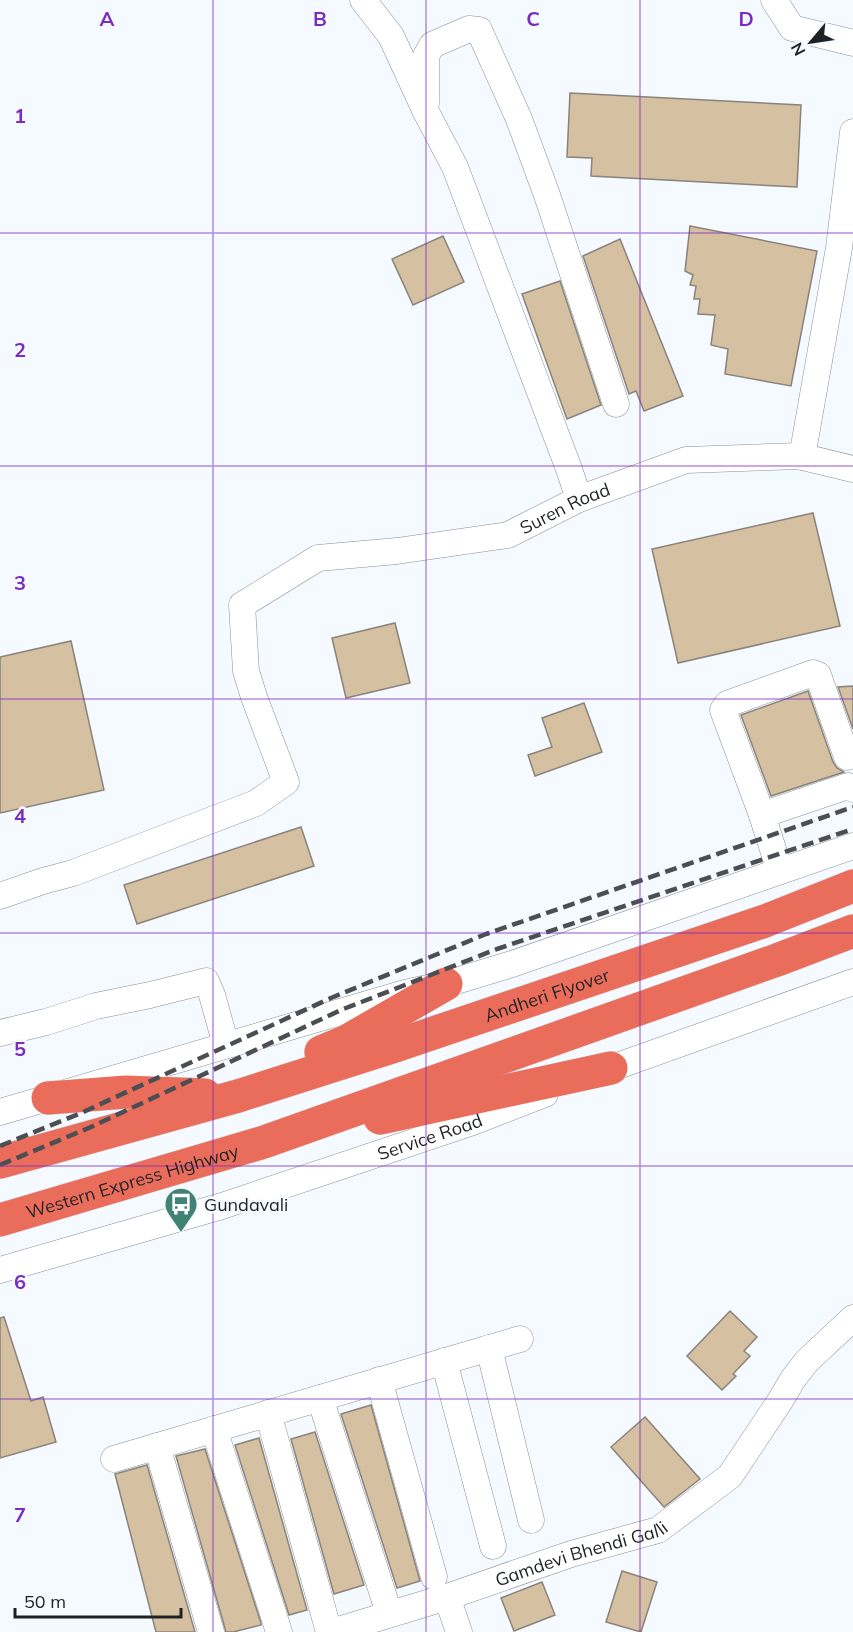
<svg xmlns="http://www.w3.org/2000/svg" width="853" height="1632" font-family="Mulish,sans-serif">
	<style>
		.building { fill: #d6c0a2; stroke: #89837a; stroke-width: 1.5 }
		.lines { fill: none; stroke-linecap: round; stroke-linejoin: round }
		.minor-casing { stroke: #889098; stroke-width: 27 }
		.highway-casing { stroke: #d7d7d8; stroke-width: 34 }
		.minor { stroke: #fff; stroke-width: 26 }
		.highway { stroke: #ea6c5a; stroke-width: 33 }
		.rail { stroke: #4b4e52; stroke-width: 4.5; stroke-dasharray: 12 6; stroke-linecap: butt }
		.grid { fill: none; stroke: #7b2cbf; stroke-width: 1.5; stroke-opacity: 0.55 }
		.labels { text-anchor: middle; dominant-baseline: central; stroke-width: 5; stroke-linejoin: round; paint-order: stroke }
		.street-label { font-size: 18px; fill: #1f2225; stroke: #f4faff }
		.poi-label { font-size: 18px; fill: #1f2225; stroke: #f4faff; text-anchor: start }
		.grid-label { font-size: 20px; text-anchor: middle; font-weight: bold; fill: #7b2cbf; stroke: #f4faff; stroke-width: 5; stroke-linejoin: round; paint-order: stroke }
	</style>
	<rect width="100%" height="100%" fill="#f4faff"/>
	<g class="building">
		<polygon points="570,93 801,105 797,187 591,176 592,158 567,157"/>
		<polygon points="690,226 817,251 791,386 725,374 728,349 711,345 715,315 698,314 700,299 694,299 696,286 690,285 693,275 685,271"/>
		<polygon points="443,236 464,282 413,305 392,259"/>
		<polygon points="620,239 683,396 644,411 636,391 629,394 583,256"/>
		<polygon points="560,281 601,405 567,419 522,294"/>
		<polygon points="813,513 840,626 678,663 652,549"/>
		<polygon points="395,623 410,683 346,698 332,638"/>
		<polygon points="71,641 104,790 0,813 0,657"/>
		<polygon points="853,686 853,729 838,687"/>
		<polygon points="808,691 833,762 837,768 844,772 771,796 741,715"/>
		<polygon points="584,703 602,752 535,776 528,755 552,747 542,718"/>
		<polygon points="301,827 314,866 137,924 124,885"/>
		<polygon points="730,1311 757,1337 744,1351 750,1356 733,1374 736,1376 722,1390 687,1356"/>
		<polygon points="4,1317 31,1401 43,1397 56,1442 0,1458 0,1318"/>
		<polygon points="371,1405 420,1581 397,1588 341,1414"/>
		<polygon points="645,1417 700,1479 664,1507 611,1447"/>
		<polygon points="315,1432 364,1585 334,1594 291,1439"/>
		<polygon points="259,1438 307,1610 289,1615 235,1445"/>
		<polygon points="205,1449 261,1623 261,1625 233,1632 226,1632 176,1456"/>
		<polygon points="147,1465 195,1632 156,1632 115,1474"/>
		<polygon points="622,1571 657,1582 641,1632 606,1622"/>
		<polygon points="542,1582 555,1615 514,1631 501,1598"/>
	</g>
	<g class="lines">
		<defs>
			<g id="minor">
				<polyline points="363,0 391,36 426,112 455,167 569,469 579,499"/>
				<polyline points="774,0 792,28 853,43"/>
				<polyline points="426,103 426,56 432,45 469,29 479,30 519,119 547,195 616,404"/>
				<polyline points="802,457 839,248 853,132"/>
				<polyline points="762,815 723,710 727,704 813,673 818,675 847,757"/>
				<polyline points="780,871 762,815 848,786 853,789"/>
				<path id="s1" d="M0,896L43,881L73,873L256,803L286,782L254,697L246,671L242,605L318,558L397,551L508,535L579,499L686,460L799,456L853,469"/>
				<polyline points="0,1033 46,1022 96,1006 150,995 206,981 212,995 226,1045"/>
				<polyline points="595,1074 853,982"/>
				<polyline points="0,1112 405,993 446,984 512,964 853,846"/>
				<path id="s2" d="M0,1270L222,1206L473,1122L545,1094"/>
				<polyline points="489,1348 531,1520"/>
				<polyline points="444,1361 493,1546"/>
				<polyline points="379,1380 434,1577"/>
				<polyline points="320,1398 389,1613"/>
				<polyline points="268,1413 329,1632"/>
				<polyline points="214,1429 279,1632"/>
				<polyline points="157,1446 211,1632"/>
				<polyline points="114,1459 520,1339"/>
				<polyline points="447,1597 459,1632"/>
				<path id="s3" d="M332,1632L447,1597L571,1554L658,1530L730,1476L780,1401L793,1379L807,1361L853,1318"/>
			</g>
			<g id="highway">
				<polyline points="321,1052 345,1042 446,984"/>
				<polyline points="48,1098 126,1092 205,1095"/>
				<polyline points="380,1118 611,1068"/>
				<path id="s4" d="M0,1162L238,1096L395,1046L765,921L853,886"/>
				<path id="s5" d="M0,1220L264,1142L777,960L853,931"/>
			</g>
		</defs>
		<use href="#minor" class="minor-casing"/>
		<use href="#highway" class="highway-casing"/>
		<use href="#minor" class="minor"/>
		<use href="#highway" class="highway"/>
		<g class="rail">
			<polyline points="0,1146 81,1113 331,998 486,934 853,807"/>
			<polyline points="0,1165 91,1127 341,1010 497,949 853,829"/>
		</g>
	</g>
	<path class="grid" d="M213,0V1632M426,0V1632M640,0V1632M0,233H853M0,466H853M0,699H853M0,933H853M0,1166H853M0,1399H853"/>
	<defs>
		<symbol id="bus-pin" viewBox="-11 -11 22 30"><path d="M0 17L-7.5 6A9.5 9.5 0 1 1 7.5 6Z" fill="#408274" stroke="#f4faff"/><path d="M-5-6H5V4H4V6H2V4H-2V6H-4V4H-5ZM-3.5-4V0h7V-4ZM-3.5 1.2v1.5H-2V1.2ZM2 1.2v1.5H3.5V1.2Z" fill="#fff"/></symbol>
	</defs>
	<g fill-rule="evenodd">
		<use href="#bus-pin" x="162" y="1185" width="38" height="52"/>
	</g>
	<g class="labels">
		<g class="street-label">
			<text stroke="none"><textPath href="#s1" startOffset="837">Suren Road</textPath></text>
			<text stroke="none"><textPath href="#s4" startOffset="572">Andheri Flyover</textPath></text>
			<text stroke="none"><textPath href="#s2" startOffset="450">Service Road</textPath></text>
			<text stroke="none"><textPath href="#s5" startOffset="138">Western Express Highway</textPath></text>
			<text stroke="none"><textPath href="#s3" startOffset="261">Gamdevi Bhendi Galli</textPath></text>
		</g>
		<g class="poi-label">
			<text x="204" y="1204">Gundavali</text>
		</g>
	</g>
	<g class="grid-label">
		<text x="107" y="26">A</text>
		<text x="320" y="26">B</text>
		<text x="533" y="26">C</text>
		<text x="746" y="26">D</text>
		<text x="20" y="123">1</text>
		<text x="20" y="357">2</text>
		<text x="20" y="590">3</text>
		<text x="20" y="823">4</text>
		<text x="20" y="1056">5</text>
		<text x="20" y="1289">6</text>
		<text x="20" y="1522">7</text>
	</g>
	<g transform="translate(811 42) rotate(241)" stroke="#f4faff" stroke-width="4.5" paint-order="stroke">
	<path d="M0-4.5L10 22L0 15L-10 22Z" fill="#1f2225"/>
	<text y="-9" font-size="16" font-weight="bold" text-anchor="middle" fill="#1f2225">N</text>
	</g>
	<path d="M15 1608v9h166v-9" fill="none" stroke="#1f2225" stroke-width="3"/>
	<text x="24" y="1608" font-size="18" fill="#1f2225" stroke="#f4faff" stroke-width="4.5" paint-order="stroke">50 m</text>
</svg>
